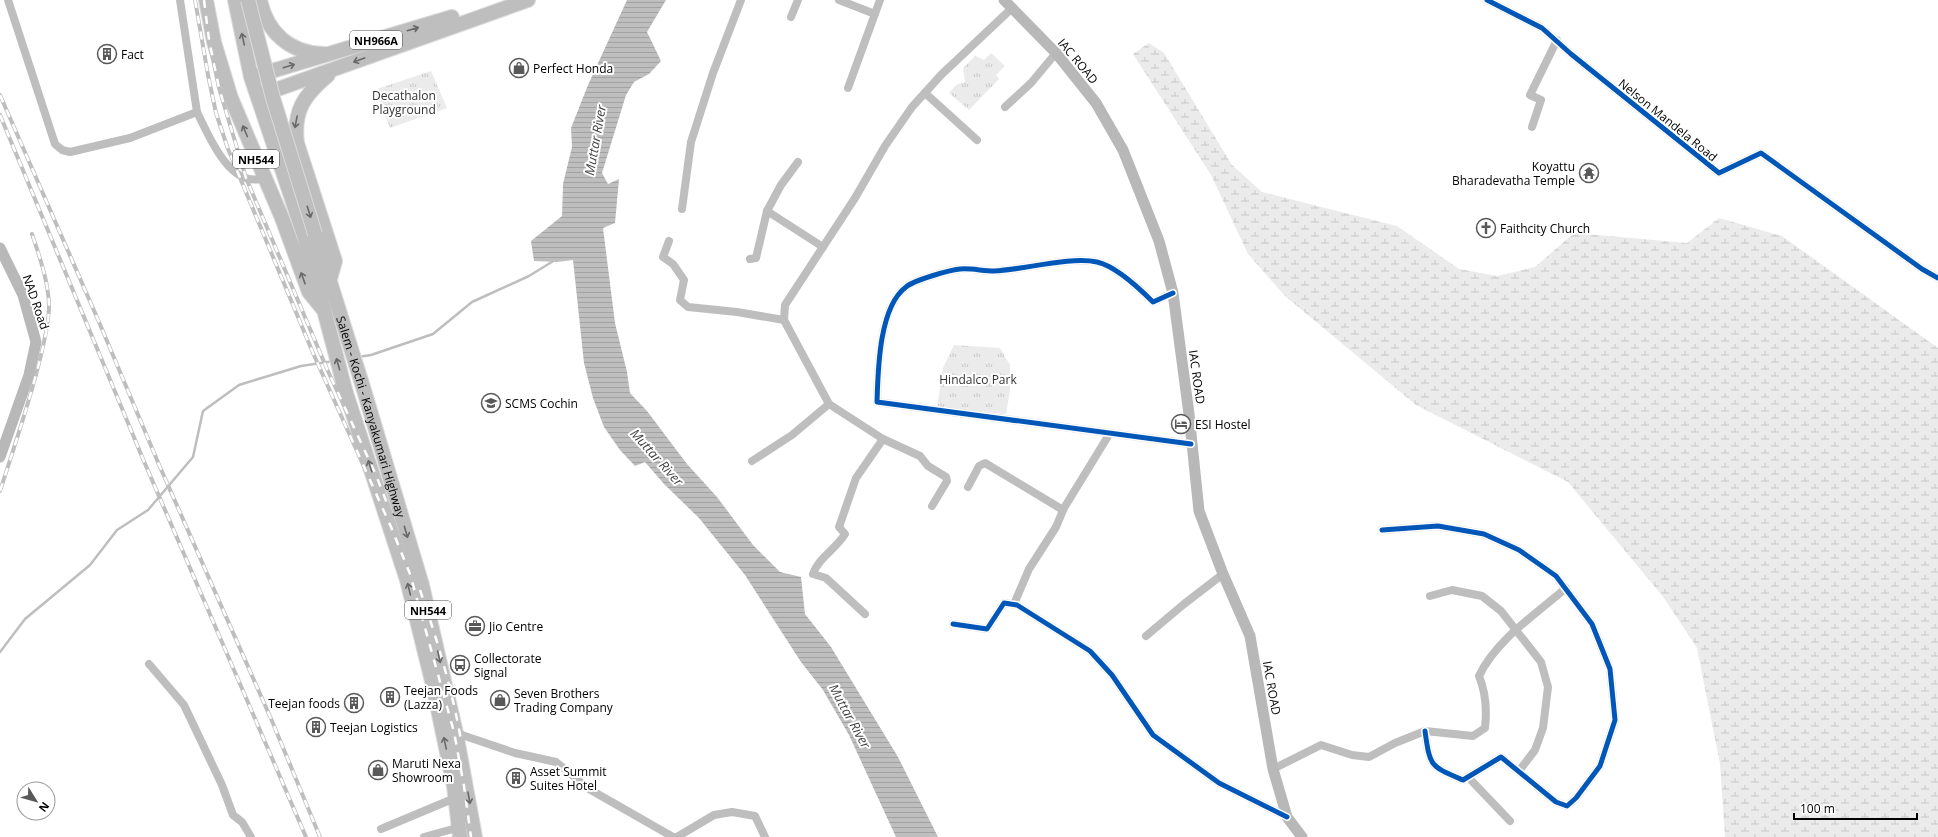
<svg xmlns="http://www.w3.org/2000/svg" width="1938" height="837" font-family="'Open Sans',sans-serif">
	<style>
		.wetland { fill: url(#wetland-marsh) }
		.park { fill: url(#park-tufts) }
		.water { fill: url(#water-rules) }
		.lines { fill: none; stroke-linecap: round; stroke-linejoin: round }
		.stream { stroke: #bebebe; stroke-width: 2.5 }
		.highway-casing { stroke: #dbdbdb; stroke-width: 16 }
		.street { stroke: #bebebe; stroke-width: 8 }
		.secondary { stroke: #b8b8b8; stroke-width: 11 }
		.highway { stroke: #bebebe; stroke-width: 14 }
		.rail-casing { stroke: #bebebe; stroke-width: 4 }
		.rail { stroke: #fff; stroke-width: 2.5; stroke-dasharray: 8; stroke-linecap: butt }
		.highway-bridge-casing { stroke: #dbdbdb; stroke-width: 16; stroke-linecap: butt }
		.highway-bridge { stroke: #bebebe; stroke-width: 14 }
		.cycleway-casing { stroke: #fff; stroke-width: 8 }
		.cycleway { stroke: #0057b8; stroke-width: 5 }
		.oneway { stroke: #686868 }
		.labels { text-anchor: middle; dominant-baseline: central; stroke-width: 4; stroke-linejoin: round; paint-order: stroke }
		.shield { fill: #fff; stroke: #4c4c4c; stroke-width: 1 }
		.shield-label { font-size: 11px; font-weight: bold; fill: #000 }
		.poi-label { font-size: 12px; fill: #000; stroke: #fff; text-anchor: start }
		.street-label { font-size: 12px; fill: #000; stroke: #fff }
		.park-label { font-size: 12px; fill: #323232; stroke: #fff }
		.water-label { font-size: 13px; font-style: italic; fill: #434343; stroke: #fff }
	</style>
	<defs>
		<pattern id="wetland-marsh" width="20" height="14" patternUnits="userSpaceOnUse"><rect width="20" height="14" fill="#ebebeb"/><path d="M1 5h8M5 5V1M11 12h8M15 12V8" fill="none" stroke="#c8c8c8"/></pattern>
		<pattern id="park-tufts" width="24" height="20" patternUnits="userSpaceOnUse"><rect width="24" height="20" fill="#ebebeb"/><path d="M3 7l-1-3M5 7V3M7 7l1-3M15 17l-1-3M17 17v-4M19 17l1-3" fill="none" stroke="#c8c8c8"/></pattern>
		<pattern id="water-rules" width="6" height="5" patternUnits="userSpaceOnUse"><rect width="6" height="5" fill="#bebebe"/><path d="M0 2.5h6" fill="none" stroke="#a2a2a2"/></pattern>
	</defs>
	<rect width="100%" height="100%" fill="#fff"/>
	<polygon class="wetland" points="1149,43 1164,53 1232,165 1262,192 1397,226 1459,269 1497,276 1535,267 1574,233 1687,243 1719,218 1782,236 1938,348 1938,837 1725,837 1720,764 1697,648 1664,598 1568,482 1416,405 1285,296 1248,254 1211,175 1133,54"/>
	<g class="park">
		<polygon points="991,53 1005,66 996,75 999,79 969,110 949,93 956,85 965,82 963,68 975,56 984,60"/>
		<polygon points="431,71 447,108 390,128 374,90"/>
		<polygon points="954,345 1000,348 1010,365 1010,391 1006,414 937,408 943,368"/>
	</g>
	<polygon class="water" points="627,0 666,0 647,32 661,61 649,74 634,82 626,95 602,173 608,184 619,179 615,223 603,228 615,323 627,372 630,393 647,411 687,464 717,497 753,545 780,572 801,577 805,614 831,647 898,757 938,837 896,837 849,735 823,690 801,662 745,575 699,518 664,484 645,462 635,466 620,450 604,427 593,398 584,363 573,260 557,262 534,261 531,241 562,216 563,184 572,147 571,128 588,85"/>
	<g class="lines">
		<g class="stream">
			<polyline points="358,357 371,355 433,334 472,302 529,276 555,260"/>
			<polyline points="0,652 25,619 90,565 117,530 148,510 193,457 203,411 239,385 301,366 334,361"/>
		</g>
		<defs>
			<g id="highway">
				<polyline points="206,0 214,42 231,98 282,218 309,292 322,308"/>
				<polyline points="235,0 251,77 304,235 346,393 407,580 432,681 454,786 460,837"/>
				<path d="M260,0C267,33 290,53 324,54"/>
				<path d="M328,75C304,95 293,111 297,143L335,261L330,279"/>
				<polyline points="255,76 452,17"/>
				<polyline points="261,95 528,0"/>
				<path id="s1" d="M315,234L363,387L422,585L456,733L475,837"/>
			</g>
		</defs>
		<use href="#highway" class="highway-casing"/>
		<g class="street">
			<polyline points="8,0 55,144 62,150 70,152 130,138 197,112 180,0"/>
			<polyline points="839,0 875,14"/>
			<polyline points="1487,0 1542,28 1571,54 1719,173 1761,153 1922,269 1938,278"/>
			<polyline points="791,17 798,0"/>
			<polyline points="848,88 880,0"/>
			<polyline points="925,93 977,140"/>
			<polyline points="1005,107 1031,83 1056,53"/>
			<path d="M197,112C207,132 224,174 249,179C254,180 260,179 265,179"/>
			<polyline points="1532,127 1541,100 1530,95 1557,40"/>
			<polyline points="682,209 691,142 713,73 741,0"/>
			<polyline points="767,211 781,185 798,162"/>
			<polyline points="669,241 663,257 673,264 684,280 680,300 688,307 737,312 784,320"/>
			<polyline points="750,259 756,258 767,211 823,247"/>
			<path d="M1173,293L1153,302C1140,289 1115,266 1097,262C1070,256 1023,270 994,271C983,271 971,268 960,269C950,270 914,280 906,287C879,307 878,370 877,402L1191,444"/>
			<polyline points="752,461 792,435 829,404"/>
			<polyline points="968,487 979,466 985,463 1063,510"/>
			<polyline points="932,506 947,481 946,477 928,466 920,456 883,439 829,404 784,320 785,305 855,198 885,146 912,107 941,75 1011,9"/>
			<path d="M1382,530L1438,526L1484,534L1519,550L1556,576L1592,624L1610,669L1615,720L1600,766L1576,798L1567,806L1556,802L1501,757L1463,780C1430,766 1430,767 1425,731"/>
			<polyline points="1430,596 1452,590 1482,596 1501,611 1541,662 1548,687 1543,728 1535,750 1519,771"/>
			<polyline points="1014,604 1029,569 1056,527 1064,508 1110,433"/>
			<path d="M865,614L826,578L813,574C818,558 836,549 845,534L839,527L856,478L883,439"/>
			<polyline points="953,624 987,629 1004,603 1017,605 1090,651 1112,675 1153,735 1219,783 1287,817"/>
			<polyline points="1146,636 1184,604 1223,574"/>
			<polyline points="149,664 184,705 222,785 233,815 242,822 251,837"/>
			<polyline points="456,733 515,753 556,762 589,789 673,837"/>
			<path d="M1273,769L1321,745L1352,755L1369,757L1395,743L1425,731L1473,736L1485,728C1487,710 1486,693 1479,676C1496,640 1536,614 1566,588"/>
			<polyline points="1468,777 1510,821"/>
			<polyline points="381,829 455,798"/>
			<polyline points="424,837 460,827"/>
			<polyline points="677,837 714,815 732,812 755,816 765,837"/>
		</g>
		<g class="secondary">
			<polyline points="1004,0 1056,53 1096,103 1123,150 1159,241 1173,293 1189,414 1199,511 1223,574 1250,636 1273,769 1287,817 1302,837"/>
			<polyline points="0,248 23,295 36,342 29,375 0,457"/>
		</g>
		<use href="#highway" class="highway"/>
		<defs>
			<g id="rail">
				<polyline points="195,0 208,75 216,113 228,149 313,353 391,527 410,574 454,732 464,786 471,837"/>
				<polyline points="204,0 209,40 219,88 246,178 327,369 376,475 388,506"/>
				<polyline points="0,95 99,322 160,467 272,721 320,837"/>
				<polyline points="0,115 143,459 306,837"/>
				<path d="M0,491C13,451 26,412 37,371C42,351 48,330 49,308C49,283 40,258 32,234"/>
				<path d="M420,590C437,639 452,689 461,740"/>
			</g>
		</defs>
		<use href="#rail" class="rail-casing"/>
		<use href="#rail" class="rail"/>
		<defs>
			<polyline id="highway-bridge" points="248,0 273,98 315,234"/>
		</defs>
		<use href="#highway-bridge" class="highway-bridge-casing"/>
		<use href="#highway-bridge" class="highway-bridge"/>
		<defs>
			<g id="cycleway">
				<polyline points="1487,0 1542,28 1571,54 1719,173 1761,153 1922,269 1938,278"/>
				<path d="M1173,293L1153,302C1140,289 1115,266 1097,262C1070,256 1023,270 994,271C983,271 971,268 960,269C950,270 914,280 906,287C879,307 878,370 877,402L1191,444"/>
				<path d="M1382,530L1438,526L1484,534L1519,550L1556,576L1592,624L1610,669L1615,720L1600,766L1576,798L1567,806L1556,802L1501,757L1463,780C1430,766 1430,767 1425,731"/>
				<polyline points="953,624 987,629 1004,603 1017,605 1090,651 1112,675 1153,735 1219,783 1287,817"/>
			</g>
		</defs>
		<use href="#cycleway" class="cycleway-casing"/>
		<use href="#cycleway" class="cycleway"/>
	</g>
	<defs><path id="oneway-shaft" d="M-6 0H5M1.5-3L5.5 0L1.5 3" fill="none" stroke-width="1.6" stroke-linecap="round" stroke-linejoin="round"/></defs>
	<g class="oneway">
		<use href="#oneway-shaft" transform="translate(413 29) rotate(-16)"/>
		<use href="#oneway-shaft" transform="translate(243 39) rotate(-103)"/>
		<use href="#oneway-shaft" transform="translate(359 60) rotate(160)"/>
		<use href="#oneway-shaft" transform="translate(289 66) rotate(-17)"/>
		<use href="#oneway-shaft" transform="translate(296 122) rotate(101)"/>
		<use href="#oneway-shaft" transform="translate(245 131) rotate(-113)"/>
		<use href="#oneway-shaft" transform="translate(309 212) rotate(73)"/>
		<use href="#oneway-shaft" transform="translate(303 278) rotate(-110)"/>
		<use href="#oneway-shaft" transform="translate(338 364) rotate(-106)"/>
		<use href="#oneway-shaft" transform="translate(370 466) rotate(-108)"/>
		<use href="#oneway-shaft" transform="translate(406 532) rotate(74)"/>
		<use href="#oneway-shaft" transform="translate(409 589) rotate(-104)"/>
		<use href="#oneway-shaft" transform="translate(439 657) rotate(77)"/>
		<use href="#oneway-shaft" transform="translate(445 743) rotate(-102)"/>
		<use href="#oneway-shaft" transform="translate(469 798) rotate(80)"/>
	</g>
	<defs>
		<symbol id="building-ring" viewBox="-11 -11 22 22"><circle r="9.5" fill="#fff" stroke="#595959" stroke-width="1.5"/><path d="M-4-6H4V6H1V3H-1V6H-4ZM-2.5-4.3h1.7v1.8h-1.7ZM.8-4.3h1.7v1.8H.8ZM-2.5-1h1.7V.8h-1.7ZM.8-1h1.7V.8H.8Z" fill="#595959"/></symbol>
		<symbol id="shop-ring" viewBox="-11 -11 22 22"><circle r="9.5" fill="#fff" stroke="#595959" stroke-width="1.5"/><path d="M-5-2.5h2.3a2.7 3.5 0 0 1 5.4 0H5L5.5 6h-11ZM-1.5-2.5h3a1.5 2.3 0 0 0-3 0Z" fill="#595959"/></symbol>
		<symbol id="temple-ring" viewBox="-11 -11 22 22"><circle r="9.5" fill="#fff" stroke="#595959" stroke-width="1.5"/><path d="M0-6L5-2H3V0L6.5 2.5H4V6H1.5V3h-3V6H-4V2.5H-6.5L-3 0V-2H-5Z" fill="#595959"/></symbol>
		<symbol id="church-ring" viewBox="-11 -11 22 22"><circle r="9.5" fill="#fff" stroke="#595959" stroke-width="1.5"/><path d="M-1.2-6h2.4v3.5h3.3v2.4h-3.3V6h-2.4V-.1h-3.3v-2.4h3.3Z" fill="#595959"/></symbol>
		<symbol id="university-ring" viewBox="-11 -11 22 22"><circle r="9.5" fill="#fff" stroke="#595959" stroke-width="1.5"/><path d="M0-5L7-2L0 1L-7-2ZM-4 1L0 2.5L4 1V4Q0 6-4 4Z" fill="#595959"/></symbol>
		<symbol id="hotel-ring" viewBox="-11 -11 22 22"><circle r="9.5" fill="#fff" stroke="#595959" stroke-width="1.5"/><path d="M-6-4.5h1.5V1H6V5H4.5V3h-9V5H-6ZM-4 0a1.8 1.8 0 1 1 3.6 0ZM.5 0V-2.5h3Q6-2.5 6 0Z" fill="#595959"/></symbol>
		<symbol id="office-ring" viewBox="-11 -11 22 22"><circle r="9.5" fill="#fff" stroke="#595959" stroke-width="1.5"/><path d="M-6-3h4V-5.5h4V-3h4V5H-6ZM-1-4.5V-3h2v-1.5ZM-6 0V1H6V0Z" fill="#595959"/></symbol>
		<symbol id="bus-ring" viewBox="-11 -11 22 22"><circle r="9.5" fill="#fff" stroke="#595959" stroke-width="1.5"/><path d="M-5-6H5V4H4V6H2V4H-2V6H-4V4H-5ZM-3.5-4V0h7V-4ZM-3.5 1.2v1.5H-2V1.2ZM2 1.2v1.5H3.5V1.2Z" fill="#595959"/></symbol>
	</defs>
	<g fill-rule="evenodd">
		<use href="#building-ring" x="96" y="43" width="22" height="22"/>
		<use href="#shop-ring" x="508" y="57" width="22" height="22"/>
		<use href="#temple-ring" x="1578" y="162" width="22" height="22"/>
		<use href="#church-ring" x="1475" y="217" width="22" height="22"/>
		<use href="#university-ring" x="480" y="392" width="22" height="22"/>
		<use href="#hotel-ring" x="1170" y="413" width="22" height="22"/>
		<use href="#office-ring" x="464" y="615" width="22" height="22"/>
		<use href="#bus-ring" x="449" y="654" width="22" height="22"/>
		<use href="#building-ring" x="379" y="686" width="22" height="22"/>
		<use href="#shop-ring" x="489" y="689" width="22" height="22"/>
		<use href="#building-ring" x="343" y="692" width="22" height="22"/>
		<use href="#building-ring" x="305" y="716" width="22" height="22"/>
		<use href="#shop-ring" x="367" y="759" width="22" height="22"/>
		<use href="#building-ring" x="505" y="767" width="22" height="22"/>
	</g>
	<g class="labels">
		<g class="shield">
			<rect x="350" y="31" width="52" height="18" rx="3"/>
			<rect x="233" y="150" width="46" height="18" rx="3"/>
			<rect x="405" y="601" width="46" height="18" rx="3"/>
		</g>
		<g class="shield-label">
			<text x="376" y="40">NH966A</text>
			<text x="256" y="159">NH544</text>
			<text x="428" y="610">NH544</text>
		</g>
		<g class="poi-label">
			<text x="121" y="54">Fact</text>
			<text x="533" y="68">Perfect Honda</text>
			<text x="1575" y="166" text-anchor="end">Koyattu<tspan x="1575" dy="14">Bharadevatha Temple</tspan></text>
			<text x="1500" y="228">Faithcity Church</text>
			<text x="505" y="403">SCMS Cochin</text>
			<text x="1195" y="424">ESI Hostel</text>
			<text x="489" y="626">Jio Centre</text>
			<text x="474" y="658">Collectorate<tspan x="474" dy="14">Signal</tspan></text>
			<text x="404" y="690">Teejan Foods<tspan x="404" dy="14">(Lazza)</tspan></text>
			<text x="514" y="693">Seven Brothers<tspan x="514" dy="14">Trading Company</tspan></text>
			<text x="340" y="703" text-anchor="end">Teejan foods</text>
			<text x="330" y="727">Teejan Logistics</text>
			<text x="392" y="763">Maruti Nexa<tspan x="392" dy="14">Showroom</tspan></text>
			<text x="530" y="771">Asset Summit<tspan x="530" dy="14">Suites Hotel</tspan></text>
		</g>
		<g class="street-label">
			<text transform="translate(1078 61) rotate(50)">IAC ROAD</text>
			<text transform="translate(1668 120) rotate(39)">Nelson Mandela Road</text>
			<text transform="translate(36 302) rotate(71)">NAD Road</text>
			<text transform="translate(1197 377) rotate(82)">IAC ROAD</text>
			<text stroke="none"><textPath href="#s1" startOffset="191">Salem - Kochi - Kanyakumari Highway</textPath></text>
			<text transform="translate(1272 688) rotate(80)">IAC ROAD</text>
		</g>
		<g class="park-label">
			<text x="404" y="95">Decathalon<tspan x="404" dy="14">Playground</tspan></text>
			<text x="978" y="379">Hindalco Park</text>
		</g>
		<g class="water-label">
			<text transform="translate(595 140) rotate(-80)">Muttar River</text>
			<text transform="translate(657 457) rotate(48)">Muttar River</text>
			<text transform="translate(850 716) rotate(61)">Muttar River</text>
		</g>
	</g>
	<g transform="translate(36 801) rotate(127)"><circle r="19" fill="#ffffff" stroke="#999999"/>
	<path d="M0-3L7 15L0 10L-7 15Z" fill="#595959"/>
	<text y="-6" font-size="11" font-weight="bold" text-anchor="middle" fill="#000000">N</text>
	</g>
	<path d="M1794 813v6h123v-6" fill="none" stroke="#000000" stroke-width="2"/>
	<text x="1800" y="813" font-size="12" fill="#000000" stroke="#ffffff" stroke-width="3" paint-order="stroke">100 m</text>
</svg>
